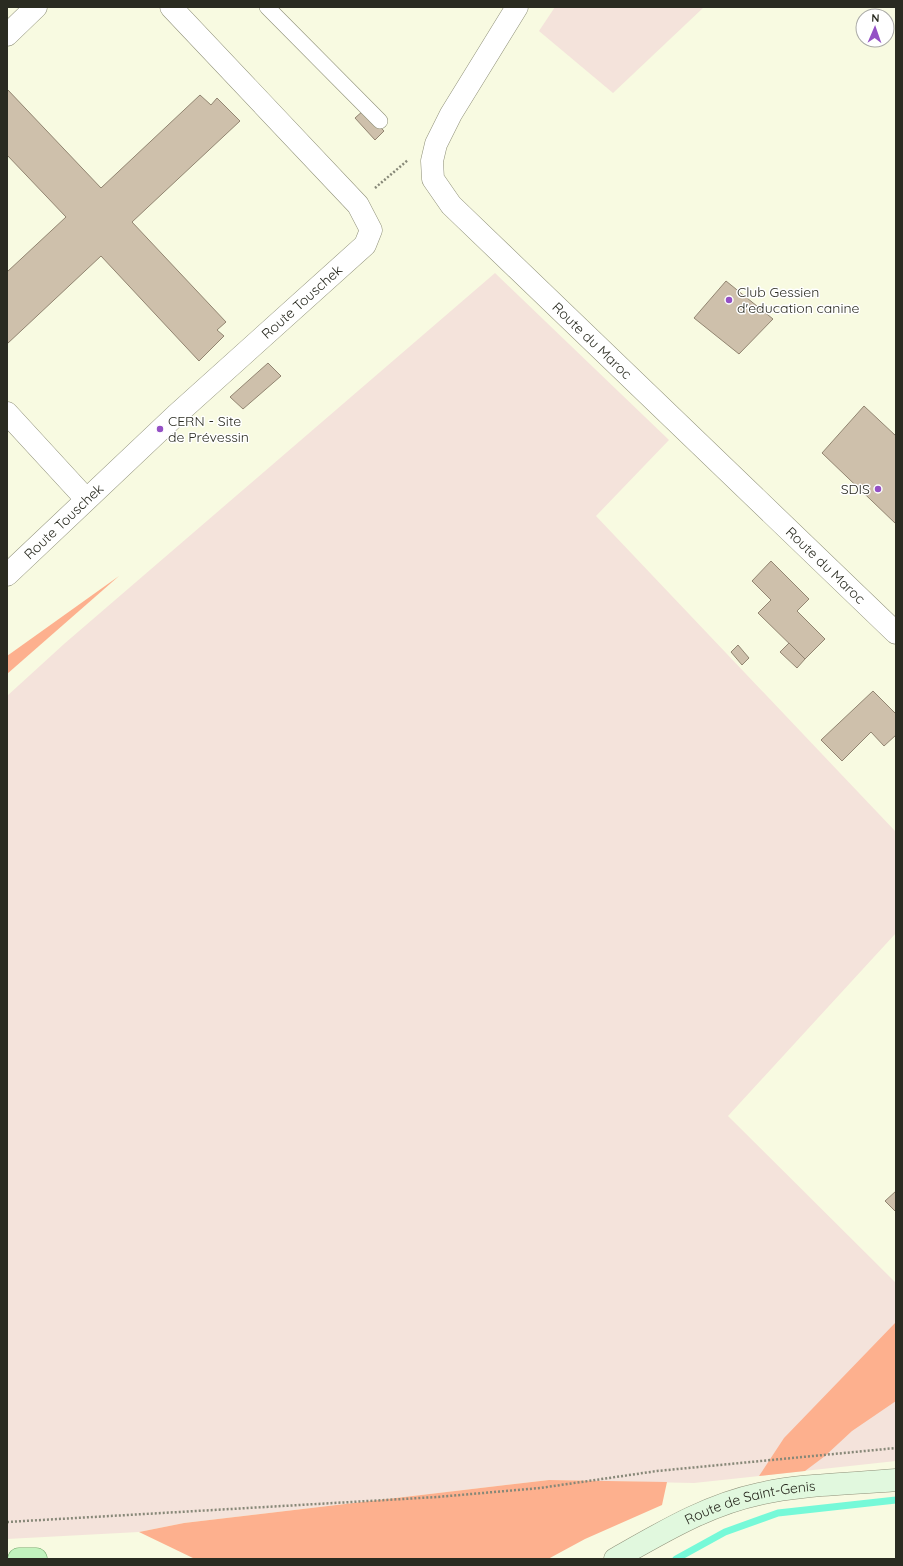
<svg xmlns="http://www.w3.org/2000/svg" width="903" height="1566" font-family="Quicksand,sans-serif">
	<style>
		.green { fill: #f4e3db }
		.forest { fill: #fdb08e }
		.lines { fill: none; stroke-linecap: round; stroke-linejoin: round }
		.stream { stroke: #76f9d8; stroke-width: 7 }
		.building { fill: #cec0ab; stroke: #928571 }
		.service-casing { stroke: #8f9079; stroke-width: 16 }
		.minor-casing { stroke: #8f9079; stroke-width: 23 }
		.secondary-casing { stroke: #8f9079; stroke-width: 23 }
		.primary-casing { stroke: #73a66a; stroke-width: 23 }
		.path { stroke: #878878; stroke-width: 2.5; stroke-dasharray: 2 2; stroke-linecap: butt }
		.service { stroke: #fff; stroke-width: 15 }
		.minor { stroke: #fff; stroke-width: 22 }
		.secondary { stroke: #e1f8de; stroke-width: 22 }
		.primary { stroke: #c2f2bd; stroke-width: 22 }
		.poi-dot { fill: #9450c5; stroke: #fff; stroke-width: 1.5 }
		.labels { text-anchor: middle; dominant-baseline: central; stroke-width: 3; stroke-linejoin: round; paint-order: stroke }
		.poi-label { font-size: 14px; fill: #2a2b21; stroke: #fff; text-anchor: start }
		.street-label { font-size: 14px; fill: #2a2b21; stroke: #fff }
	</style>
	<rect width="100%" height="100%" fill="#f8fae1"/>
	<g class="green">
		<polygon points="555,7 704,7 613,93 539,31"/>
		<polygon points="495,273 669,440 596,516 896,832 896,933 728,1116 896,1283 896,1461 694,1483 549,1480 184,1523 139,1532 7,1539 7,696 64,644"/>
	</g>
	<g class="forest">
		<polygon points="119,576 7,674 7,656"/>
		<polygon points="896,1322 896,1401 852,1431 825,1456 805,1471 759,1476 784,1438"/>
		<polygon points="549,1480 667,1482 662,1505 585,1539 548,1559 195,1559 139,1532 184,1523"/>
	</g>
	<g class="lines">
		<polyline class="stream" points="676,1559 725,1532 778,1513 896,1500"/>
	</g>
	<g class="building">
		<polygon points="7,89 101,188 200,95 211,105 217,98 240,121 132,222 226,322 217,330 224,336 199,361 101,256 7,344 7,272 66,217 7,155"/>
		<polygon points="364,110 384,131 375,140 355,118"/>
		<polygon points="726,281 773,319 739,354 694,318"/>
		<polygon points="268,363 281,376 243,409 230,397"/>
		<polygon points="864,406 896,436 896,524 822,453"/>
		<polygon points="771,561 809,599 797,611 825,639 805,659 758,613 771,600 752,581"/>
		<polygon points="789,643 805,659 797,668 780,652"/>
		<polygon points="738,645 749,658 742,665 731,652"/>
		<polygon points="873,691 896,714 896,735 884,746 871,732 842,761 821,740"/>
		<polygon points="896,1191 896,1212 885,1201"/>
	</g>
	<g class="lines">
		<defs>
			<polyline id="service" points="267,7 380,121"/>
			<g id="minor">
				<path id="s1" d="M517,7L451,114L436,144L432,161L433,179L451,205L896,633"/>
				<polyline points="7,35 36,7"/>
				<polyline points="7,413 86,499"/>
				<path id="s2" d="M7,575L175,416L365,245L371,230L358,205L171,7"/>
			</g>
			<g id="secondary">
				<path id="s3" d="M615,1559C661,1533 707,1505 759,1494C802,1484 852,1484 896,1480"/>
			</g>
			<polyline id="primary" points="19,1559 36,1559"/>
		</defs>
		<use href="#service" class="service-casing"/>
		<use href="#minor" class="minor-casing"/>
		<use href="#secondary" class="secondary-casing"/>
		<use href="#primary" class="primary-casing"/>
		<g class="path">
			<polyline points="375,188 408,160"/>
			<polyline points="7,1522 437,1497 540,1488 657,1471 896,1448"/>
		</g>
		<use href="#service" class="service"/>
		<use href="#minor" class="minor"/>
		<use href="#secondary" class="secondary"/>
		<use href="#primary" class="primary"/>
	</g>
	<g class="poi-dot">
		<circle cx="729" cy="300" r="4"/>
		<circle cx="160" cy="429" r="4"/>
		<circle cx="878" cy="489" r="4"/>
	</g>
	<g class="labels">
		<g class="poi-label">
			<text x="737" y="292">Club Gessien<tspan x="737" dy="16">d'education canine</tspan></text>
			<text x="168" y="421">CERN - Site<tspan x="168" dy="16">de Prévessin</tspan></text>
			<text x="870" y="489" text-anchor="end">SDIS</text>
		</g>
		<g class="street-label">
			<text stroke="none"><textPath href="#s2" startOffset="402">Route Touschek</textPath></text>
			<text stroke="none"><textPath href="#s1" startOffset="422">Route du Maroc</textPath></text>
			<text stroke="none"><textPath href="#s2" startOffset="78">Route Touschek</textPath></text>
			<text stroke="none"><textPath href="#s1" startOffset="746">Route du Maroc</textPath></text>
			<text stroke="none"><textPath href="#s3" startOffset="148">Route de Saint-Genis</textPath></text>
		</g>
	</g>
	<rect width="903" height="1566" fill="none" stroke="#2a2b21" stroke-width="16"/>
	<g transform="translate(875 28) rotate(2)"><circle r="19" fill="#ffffff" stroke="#aaaaa6"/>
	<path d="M0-3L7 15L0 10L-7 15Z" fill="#9450c5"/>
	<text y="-6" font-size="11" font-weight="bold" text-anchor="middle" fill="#2a2b21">N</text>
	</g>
</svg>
